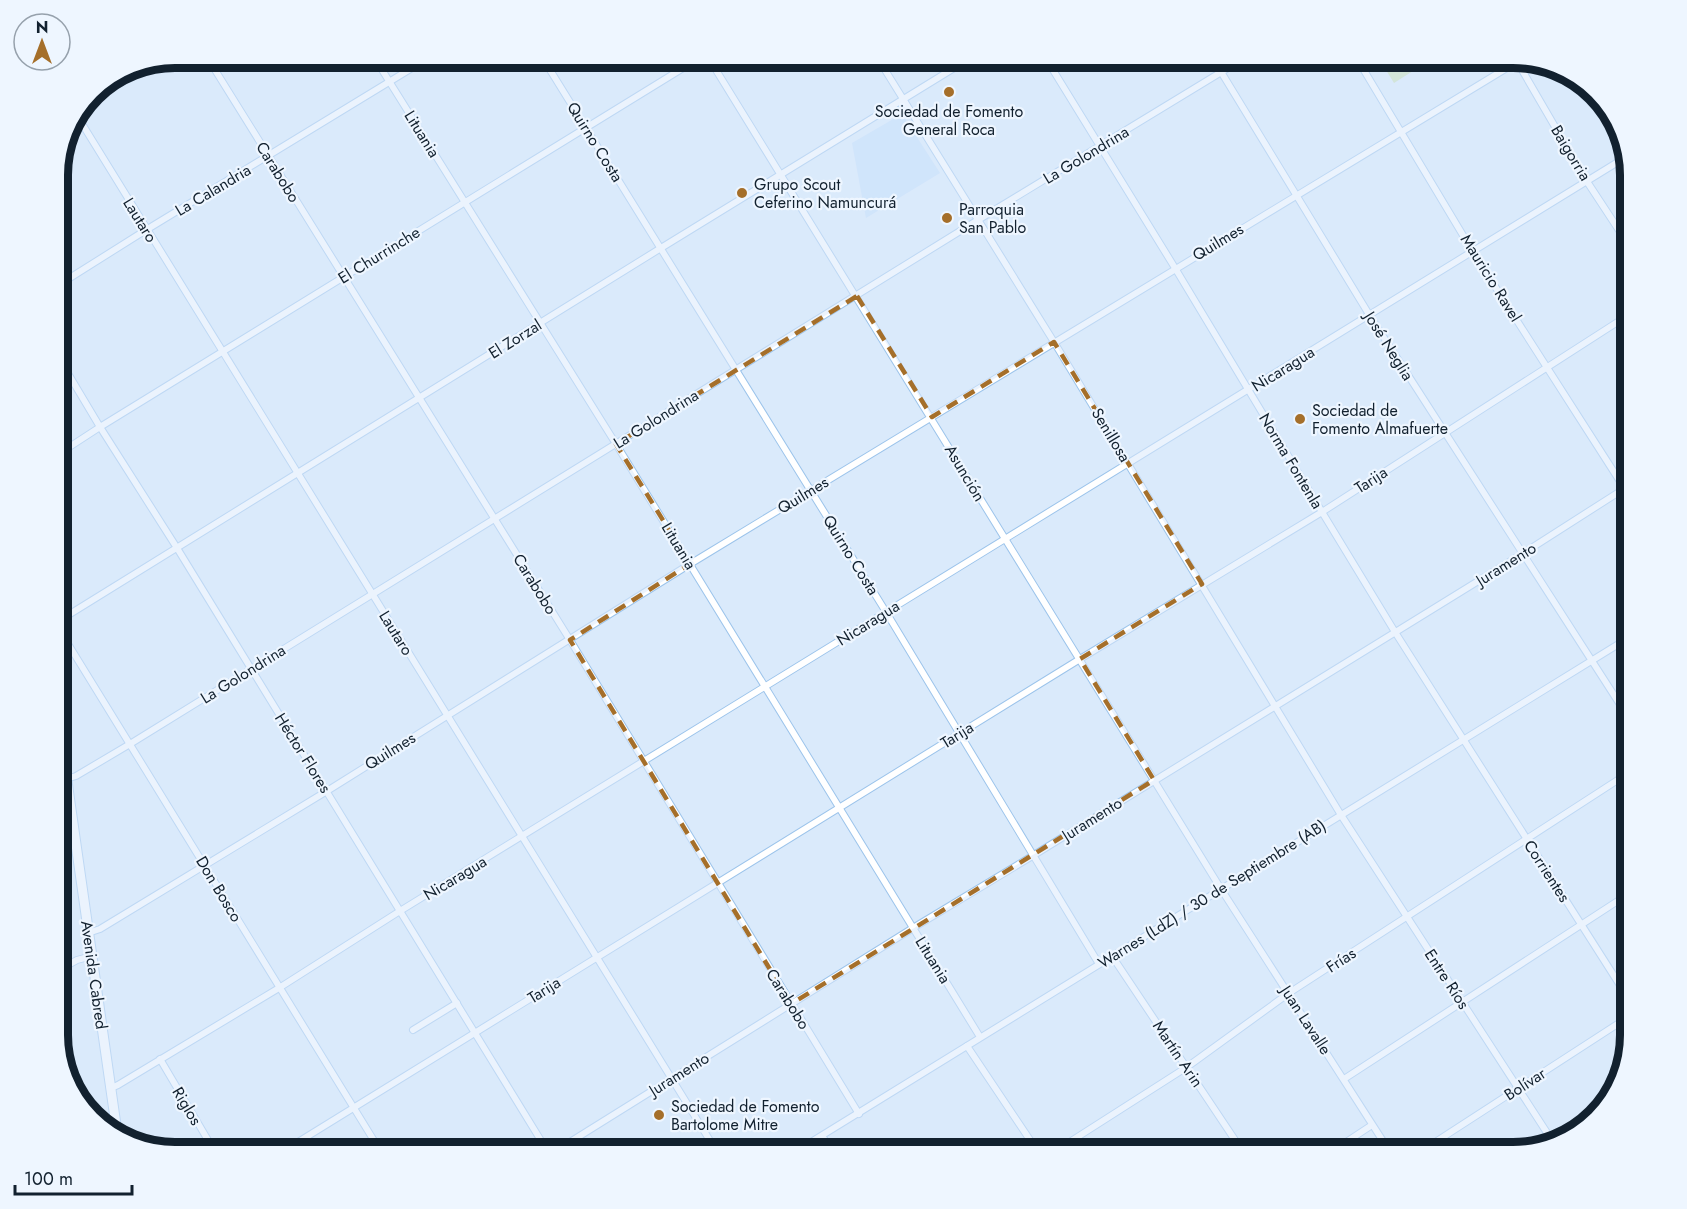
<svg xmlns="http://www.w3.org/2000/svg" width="1687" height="1209" font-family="Jost,sans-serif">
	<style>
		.built { fill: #c3dffa }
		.green { fill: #c8dfaf }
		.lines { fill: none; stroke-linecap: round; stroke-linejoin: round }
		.street-casing { stroke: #9cc4eb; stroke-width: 8 }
		.secondary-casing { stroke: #9cc4eb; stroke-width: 11 }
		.primary-casing { stroke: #845c23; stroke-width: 13 }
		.street { stroke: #fff; stroke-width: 6 }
		.secondary { stroke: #fff; stroke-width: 9 }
		.primary { stroke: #dab077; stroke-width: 10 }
		.marked { fill: none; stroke: #a56f2a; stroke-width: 4.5; stroke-dasharray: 12 8; stroke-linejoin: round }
		.poi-dot { fill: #a56f2a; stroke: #eef6ff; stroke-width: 2 }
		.labels { text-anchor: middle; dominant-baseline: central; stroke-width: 4.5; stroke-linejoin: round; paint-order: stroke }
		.poi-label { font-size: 16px; fill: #12212f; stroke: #eef6ff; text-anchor: start }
		.street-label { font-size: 16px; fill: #12212f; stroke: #eef6ff }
		.rim { fill: none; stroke: #12212f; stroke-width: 8 }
	</style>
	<rect width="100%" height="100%" fill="#daeafb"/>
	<polygon class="built" points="902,114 940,173 866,218 852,143"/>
	<polygon class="green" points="1378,57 1435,57 1394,83"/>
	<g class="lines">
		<defs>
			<g id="street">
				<polyline points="207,57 570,640 859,1114"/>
				<polyline points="374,57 616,444 980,1037"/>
				<polyline points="542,57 886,612 1099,964"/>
				<polyline points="708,57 1221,889 1390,1152"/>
				<polyline points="877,57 1054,342 1341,815 1553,1142"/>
				<polyline points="1045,57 1175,268 1322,512 1395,632 1630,1001"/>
				<polyline points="1212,57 1370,316 1630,720"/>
				<polyline points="1356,57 1473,252 1630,497"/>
				<polyline points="1515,58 1586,180 1630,247"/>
				<polyline points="76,114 717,1152"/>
				<polyline points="57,286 146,230 430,57"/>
				<polyline points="57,355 100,427 177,548 548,1152"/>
				<polyline points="57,455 100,427 701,57"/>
				<polyline points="57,622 661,248 972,57"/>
				<polyline points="57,626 381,1152"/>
				<polyline points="66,779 76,776 130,744 978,220 1246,57"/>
				<polyline points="57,820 71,813"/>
				<polyline points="88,933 100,929 327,791 690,564 1520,60"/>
				<polyline points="1112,956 1243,1152"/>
				<polyline points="57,971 77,960 92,956"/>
				<polyline points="413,1030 457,1003"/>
				<polyline points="967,1046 1038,1152"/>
				<polyline points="160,1059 215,1152"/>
				<polyline points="1344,1079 1630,893"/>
				<polyline points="111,1088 118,1085 279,988 400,911 1626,157"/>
				<polyline points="822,1136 833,1152"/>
				<polyline points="282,1152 1080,659 1322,512 1630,314"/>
				<polyline points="554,1152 913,928 1034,855 1522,554 1630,485"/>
				<polyline points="795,1152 1630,637"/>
				<polyline points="1054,1152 1187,1067 1289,993 1630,772"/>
				<polyline points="1331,1152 1372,1125"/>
				<polyline points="1420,1152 1630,1016"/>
			</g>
			<polyline id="secondary" points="57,711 117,1132"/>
			<polyline id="primary" points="92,93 136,65"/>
		</defs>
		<use href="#street" class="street-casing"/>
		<use href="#secondary" class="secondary-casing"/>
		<use href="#primary" class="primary-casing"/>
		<use href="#street" class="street"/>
		<use href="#secondary" class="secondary"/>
		<use href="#primary" class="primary"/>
	</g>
	<path d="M0 0H1687V1209H0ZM857,296L932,417L1054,342L1202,584L1080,659L1154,780L791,1004L570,640L690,564L616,444Z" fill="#daeafb" fill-opacity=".55" fill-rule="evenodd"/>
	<path class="marked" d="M857,296L932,417L1054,342L1202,584L1080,659L1154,780L791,1004L570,640L690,564L616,444Z"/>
	<g class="poi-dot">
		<circle cx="949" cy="92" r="6"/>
		<circle cx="742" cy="193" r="6"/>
		<circle cx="947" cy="218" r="6"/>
		<circle cx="1300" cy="419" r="6"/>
		<circle cx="659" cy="1115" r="6"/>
	</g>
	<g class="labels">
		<g class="poi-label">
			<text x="949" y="111" text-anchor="middle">Sociedad de Fomento<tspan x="949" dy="18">General Roca</tspan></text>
			<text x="754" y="184">Grupo Scout<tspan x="754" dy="18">Ceferino Namuncurá</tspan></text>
			<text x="959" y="209">Parroquia<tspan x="959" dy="18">San Pablo</tspan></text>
			<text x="1312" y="410">Sociedad de<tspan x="1312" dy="18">Fomento Almafuerte</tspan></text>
			<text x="671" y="1106">Sociedad de Fomento<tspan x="671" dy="18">Bartolome Mitre</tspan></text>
		</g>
		<g class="street-label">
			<text transform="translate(422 134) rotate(58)">Lituania</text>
			<text transform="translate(595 142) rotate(58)">Quirno Costa</text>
			<text transform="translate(1571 153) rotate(59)">Baigorria</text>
			<text transform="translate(1086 155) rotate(-31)">La Golondrina</text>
			<text transform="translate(278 172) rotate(58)">Carabobo</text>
			<text transform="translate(213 190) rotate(-31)">La Calandria</text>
			<text transform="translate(140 220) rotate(58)">Lautaro</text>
			<text transform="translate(1218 242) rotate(-31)">Quilmes</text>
			<text transform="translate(379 255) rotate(-32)">El Churrinche</text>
			<text transform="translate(1491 278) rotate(58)">Mauricio Ravel</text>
			<text transform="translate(515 339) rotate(-32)">El Zorzal</text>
			<text transform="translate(1389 346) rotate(58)">José Neglia</text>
			<text transform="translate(1283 369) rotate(-32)">Nicaragua</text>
			<text transform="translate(656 419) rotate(-32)">La Golondrina</text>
			<text transform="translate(1111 435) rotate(59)">Senillosa</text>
			<text transform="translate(1291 461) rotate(59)">Norma Fontenla</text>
			<text transform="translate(965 473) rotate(59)">Asunción</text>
			<text transform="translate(1371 480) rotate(-33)">Tarija</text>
			<text transform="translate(803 495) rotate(-31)">Quilmes</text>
			<text transform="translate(679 546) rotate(59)">Lituania</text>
			<text transform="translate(851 555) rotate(58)">Quirno Costa</text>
			<text transform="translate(1506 564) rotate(-32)">Juramento</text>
			<text transform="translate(535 584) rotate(58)">Carabobo</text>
			<text transform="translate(868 623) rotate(-32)">Nicaragua</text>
			<text transform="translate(396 633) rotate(58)">Lautaro</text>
			<text transform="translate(243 674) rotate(-32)">La Golondrina</text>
			<text transform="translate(957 735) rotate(-32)">Tarija</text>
			<text transform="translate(390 751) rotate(-32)">Quilmes</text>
			<text transform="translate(303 753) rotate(58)">Héctor Flores</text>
			<text transform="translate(1092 819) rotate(-32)">Juramento</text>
			<text transform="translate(1547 871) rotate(57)">Corrientes</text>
			<text transform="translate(455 878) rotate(-31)">Nicaragua</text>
			<text transform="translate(219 889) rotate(59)">Don Bosco</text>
			<text transform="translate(1212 894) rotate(-32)">Warnes (LdZ) / 30 de Septiembre (AB)</text>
			<text transform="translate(933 960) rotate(58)">Lituania</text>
			<text transform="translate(1341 960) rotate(-33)">Frías</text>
			<text transform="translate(94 975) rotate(82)">Avenida Cabred</text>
			<text transform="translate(1447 979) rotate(57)">Entre Ríos</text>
			<text transform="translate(544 990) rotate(-32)">Tarija</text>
			<text transform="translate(788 999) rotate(58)">Carabobo</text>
			<text transform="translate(1306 1020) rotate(57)">Juan Lavalle</text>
			<text transform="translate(1178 1054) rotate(56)">Martín Arin</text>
			<text transform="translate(679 1074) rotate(-32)">Juramento</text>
			<text transform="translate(1525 1084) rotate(-33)">Bolívar</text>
			<text transform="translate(187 1106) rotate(59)">Riglos</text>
		</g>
	</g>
	<path d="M0 0H1687V1209H0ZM175 68H1513A107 107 0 0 1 1620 175V1035A107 107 0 0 1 1513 1142H175A107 107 0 0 1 68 1035V175A107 107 0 0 1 175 68Z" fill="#eef6ff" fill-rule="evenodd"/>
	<path class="rim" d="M175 68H1513A107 107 0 0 1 1620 175V1035A107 107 0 0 1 1513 1142H175A107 107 0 0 1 68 1035V175A107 107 0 0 1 175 68Z"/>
	<g transform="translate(42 42)"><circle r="28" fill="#eef6ff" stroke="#96a1ac" stroke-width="1.5"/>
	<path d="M0-4.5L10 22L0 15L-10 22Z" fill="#a56f2a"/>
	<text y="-9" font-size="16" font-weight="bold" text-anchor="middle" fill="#12212f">N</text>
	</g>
	<path d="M15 1185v9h117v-9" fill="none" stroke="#12212f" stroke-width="3"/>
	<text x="24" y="1185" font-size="18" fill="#12212f" stroke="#eef6ff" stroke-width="4.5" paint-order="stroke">100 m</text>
</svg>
